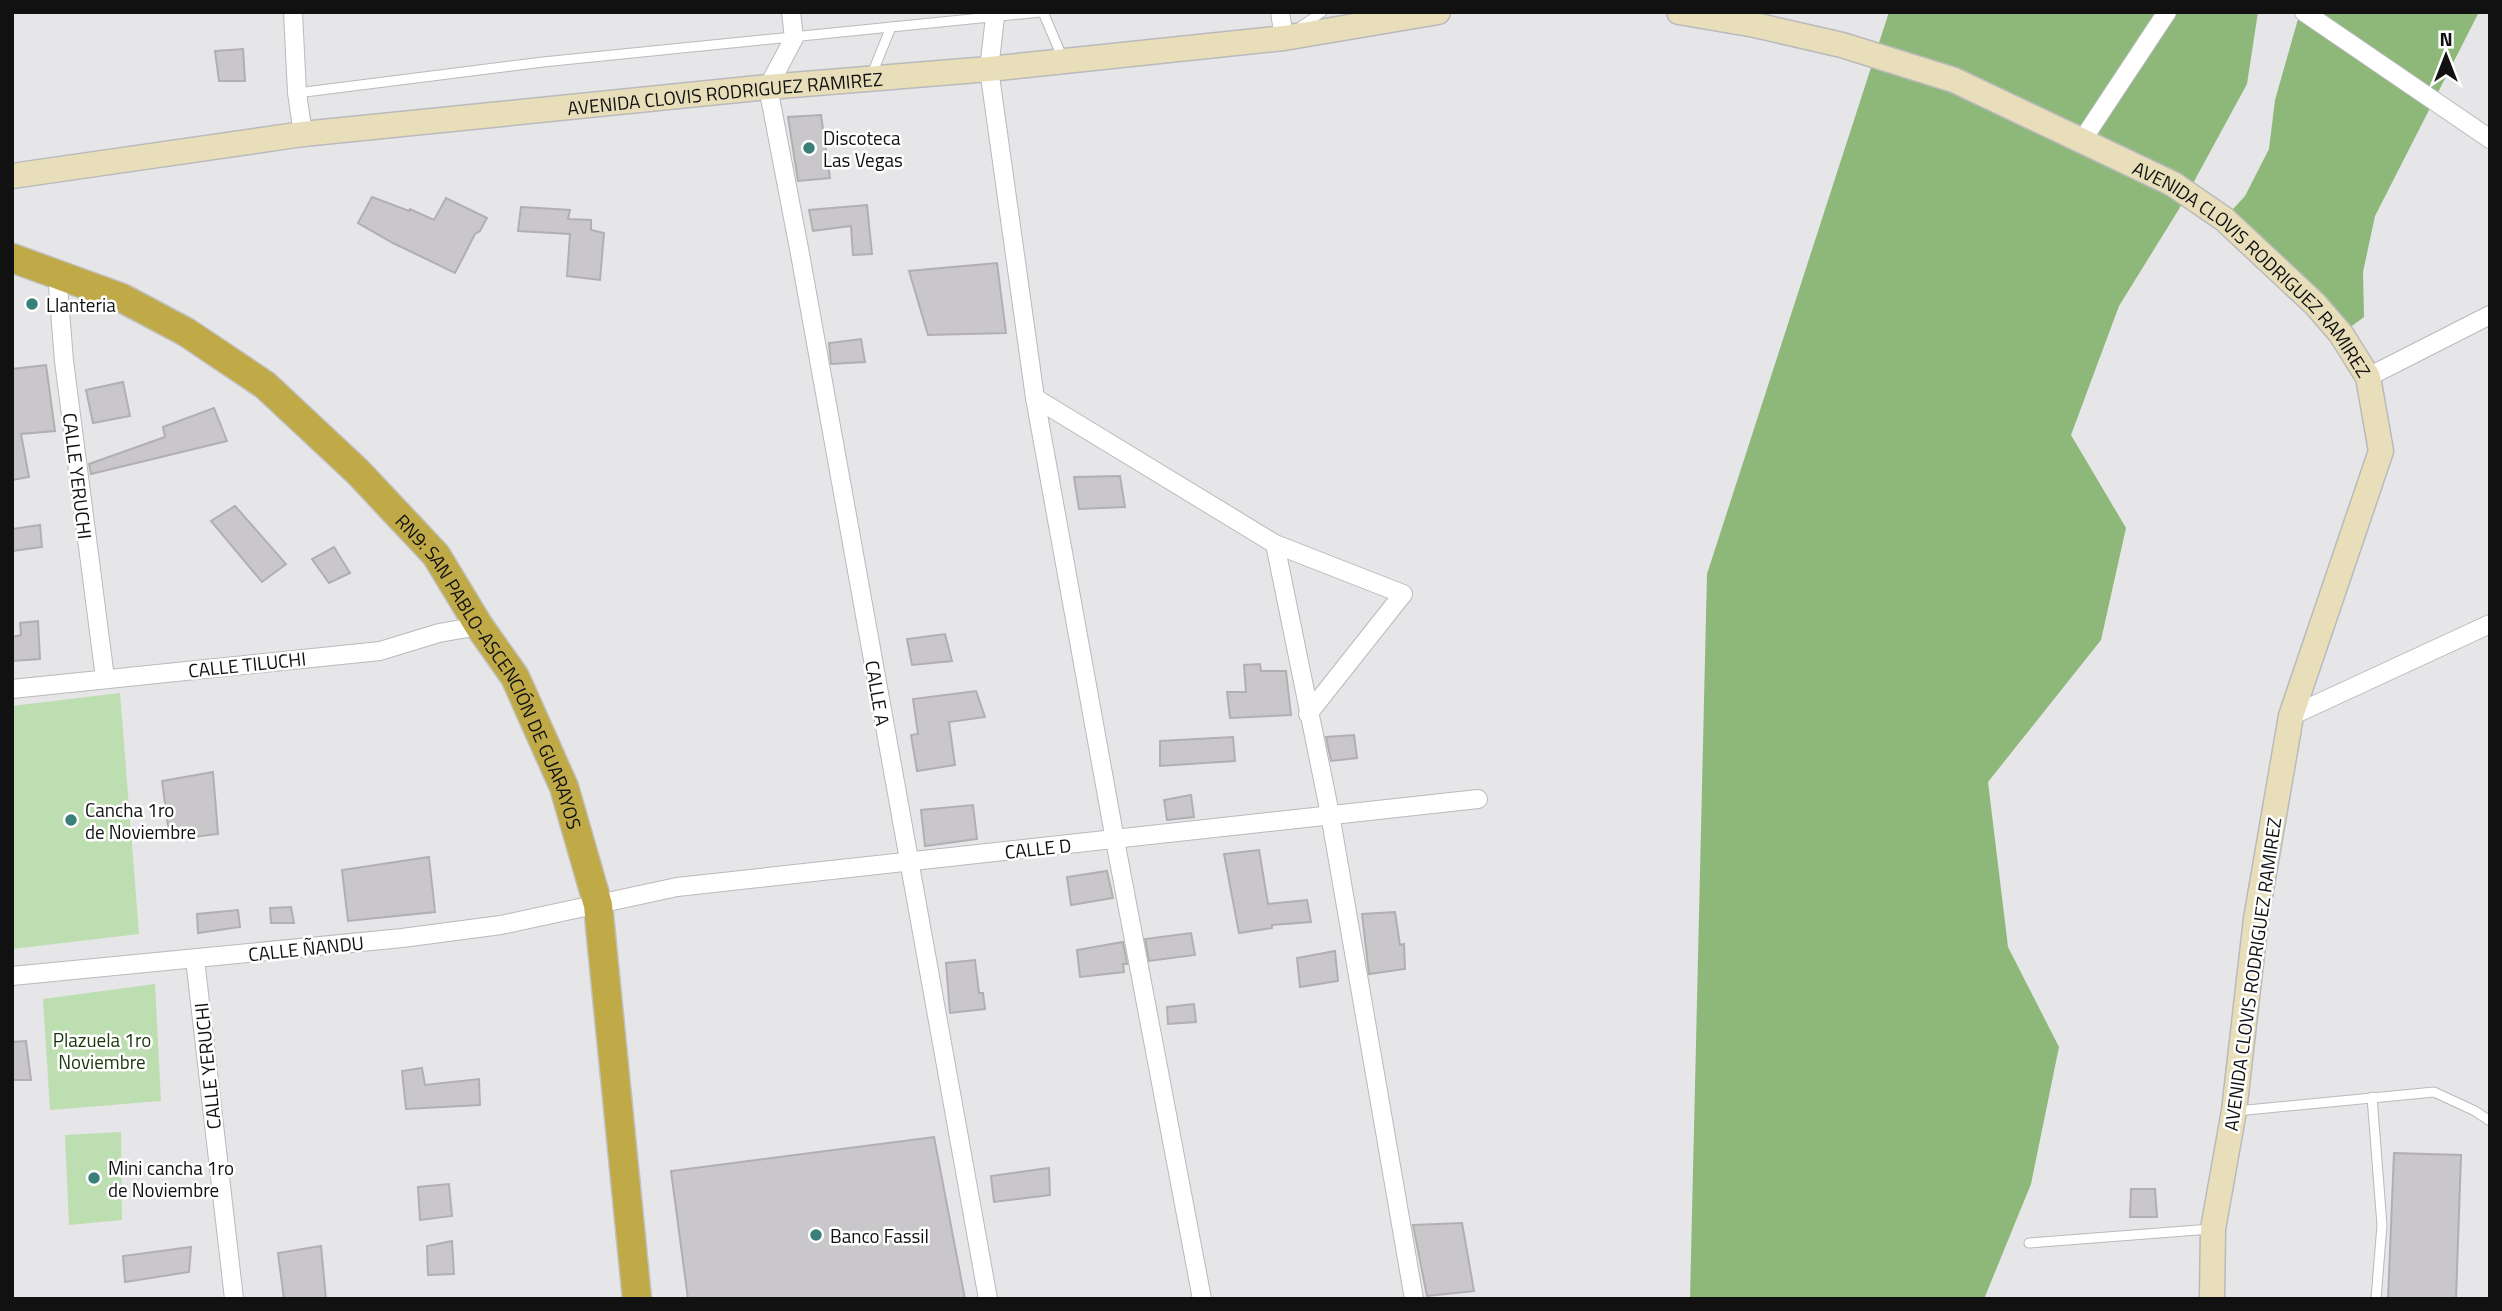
<svg xmlns="http://www.w3.org/2000/svg" width="2502" height="1311" font-family="'Titillium Web',sans-serif">
	<style>
		.green { fill: #bddeb0 }
		.forest { fill: #8db87a }
		.building { fill: #c9c7ca; stroke: #b2afb2; stroke-width: 2 }
		.lines { fill: none; stroke-linecap: round; stroke-linejoin: round }
		.service-casing { stroke: #bab9bb; stroke-width: 11 }
		.minor-casing { stroke: #bab9bb; stroke-width: 20 }
		.secondary-casing { stroke: #bab9bb; stroke-width: 27 }
		.trunk-casing { stroke: #c1c1c1; stroke-width: 31 }
		.service { stroke: #fff; stroke-width: 9 }
		.minor { stroke: #fff; stroke-width: 18 }
		.secondary { stroke: #e8dfba; stroke-width: 24 }
		.trunk { stroke: #c0aa48; stroke-width: 28 }
		.poi-dot { fill: #3a8078; stroke: #fff; stroke-width: 2.5 }
		.labels { text-anchor: middle; dominant-baseline: central; stroke-width: 5; stroke-linejoin: round; paint-order: stroke }
		.street-label { font-size: 19px; fill: #111112; stroke: #fff }
		.poi-label { font-size: 19px; fill: #111112; stroke: #fff; text-anchor: start }
		.park-label { font-size: 19px; fill: #19360a; stroke: #fff }
	</style>
	<rect width="100%" height="100%" fill="#e6e5e8"/>
	<g class="green">
		<polygon points="120,693 139,934 12,949 12,706"/>
		<polygon points="155,984 161,1101 50,1110 43,999"/>
		<polygon points="121,1132 122,1220 69,1225 65,1135"/>
	</g>
	<g class="forest">
		<polygon points="1889,12 2258,12 2247,84 2179,209 2119,306 2071,435 2126,528 2101,640 1988,782 2008,947 2059,1047 2031,1184 1984,1299 1690,1299 1707,574"/>
		<polygon points="2300,12 2479,12 2375,216 2363,272 2364,317 2341,334 2224,219 2245,196 2269,149 2275,100"/>
	</g>
	<g class="building">
		<polygon points="243,49 245,81 219,81 215,51"/>
		<polygon points="821,115 830,178 798,181 788,117"/>
		<polygon points="372,197 409,211 410,209 434,220 446,198 487,218 480,231 475,234 455,273 393,243 358,223"/>
		<polygon points="867,205 872,254 853,255 851,226 813,231 809,210"/>
		<polygon points="521,207 570,210 568,219 591,220 591,230 604,233 600,280 567,276 570,234 518,231"/>
		<polygon points="997,263 1006,333 928,335 909,271"/>
		<polygon points="861,339 865,362 831,364 829,343"/>
		<polygon points="46,365 55,431 21,434 29,477 12,480 12,369"/>
		<polygon points="123,382 130,416 93,423 86,390"/>
		<polygon points="214,408 227,441 91,474 89,464 165,437 163,427"/>
		<polygon points="1120,476 1125,507 1079,509 1074,477"/>
		<polygon points="235,506 286,564 262,582 211,521"/>
		<polygon points="40,525 42,547 12,551 12,529"/>
		<polygon points="334,547 350,573 329,583 312,559"/>
		<polygon points="38,621 40,659 12,661 12,637 21,635 20,623"/>
		<polygon points="945,634 952,661 912,665 907,639"/>
		<polygon points="1260,664 1261,671 1286,671 1291,715 1230,718 1227,692 1246,692 1244,665"/>
		<polygon points="976,691 985,717 949,722 955,765 917,771 911,735 918,734 913,699"/>
		<polygon points="1354,735 1357,758 1331,761 1326,737"/>
		<polygon points="1233,737 1235,761 1160,766 1160,741"/>
		<polygon points="213,772 218,834 170,840 162,781"/>
		<polygon points="1191,795 1194,817 1167,820 1164,800"/>
		<polygon points="973,805 977,839 925,846 921,810"/>
		<polygon points="1259,850 1268,904 1307,900 1311,922 1272,925 1272,928 1239,933 1224,854"/>
		<polygon points="429,857 435,912 348,921 342,870"/>
		<polygon points="1107,871 1113,898 1071,905 1067,877"/>
		<polygon points="291,907 294,923 271,923 270,908"/>
		<polygon points="238,910 240,927 198,933 197,914"/>
		<polygon points="1395,912 1400,945 1404,944 1405,969 1369,974 1362,914"/>
		<polygon points="1191,933 1195,955 1149,961 1145,939"/>
		<polygon points="1123,942 1127,964 1123,964 1124,972 1080,977 1077,950"/>
		<polygon points="1335,951 1338,981 1300,987 1297,958"/>
		<polygon points="975,960 979,993 983,993 985,1009 950,1013 946,963"/>
		<polygon points="1194,1004 1196,1022 1168,1024 1167,1007"/>
		<polygon points="26,1041 31,1080 12,1080 12,1042"/>
		<polygon points="422,1068 425,1085 479,1079 480,1105 406,1109 402,1071"/>
		<polygon points="934,1137 965,1299 688,1299 671,1171"/>
		<polygon points="2394,1153 2461,1155 2456,1299 2388,1299"/>
		<polygon points="1049,1168 1050,1195 994,1202 991,1176"/>
		<polygon points="449,1184 452,1216 420,1220 418,1187"/>
		<polygon points="2131,1189 2155,1189 2157,1217 2130,1217"/>
		<polygon points="1462,1223 1474,1291 1427,1296 1413,1225"/>
		<polygon points="452,1241 454,1274 428,1275 427,1246"/>
		<polygon points="321,1246 326,1299 284,1299 278,1253"/>
		<polygon points="191,1247 189,1272 125,1282 123,1256"/>
	</g>
	<g class="lines">
		<defs>
			<g id="service">
				<polyline points="1043,12 1063,59"/>
				<polyline points="1300,27 1322,12"/>
				<polyline points="872,74 891,27"/>
				<polyline points="297,93 543,62 1041,12"/>
				<polyline points="2372,1097 2382,1225 2376,1299"/>
				<polyline points="2237,1111 2434,1092 2475,1111 2490,1121"/>
				<polyline points="2029,1243 2211,1229"/>
			</g>
			<g id="minor">
				<polyline points="293,12 297,93 303,134"/>
				<polyline points="791,12 794,38 768,87 800,254 988,1299"/>
				<polyline points="1280,12 1284,38"/>
				<polyline points="2304,12 2490,139"/>
				<polyline points="995,17 989,69 1035,398 1115,840 1202,1299"/>
				<polyline points="2083,139 2167,12"/>
				<polyline points="57,273 64,361 105,678"/>
				<polyline points="2368,377 2490,315"/>
				<polyline points="1035,398 1275,544 1403,594 1308,714"/>
				<polyline points="1275,544 1330,814 1414,1299"/>
				<polyline points="12,689 380,651 439,633 479,626"/>
				<polyline points="2291,716 2490,624"/>
				<polyline points="195,959 234,1299"/>
				<polyline points="12,976 402,938 501,925 677,887 1478,799"/>
			</g>
			<g id="secondary">
				<path id="s1" d="M1679,12L1755,25L1842,45L1954,80L2173,184L2224,219L2315,304L2341,334L2368,377L2381,451L2291,716L2256,919L2234,1111L2213,1229L2212,1299"/>
				<path id="s2" d="M12,176L303,134L768,87L989,69L1284,38L1438,12"/>
			</g>
			<g id="trunk">
				<path id="s3" d="M12,258L122,298L186,332L265,385L358,472L436,555L479,626L515,677L564,787L598,905L637,1299"/>
			</g>
		</defs>
		<use href="#service" class="service-casing"/>
		<use href="#minor" class="minor-casing"/>
		<use href="#secondary" class="secondary-casing"/>
		<use href="#trunk" class="trunk-casing"/>
		<use href="#service" class="service"/>
		<use href="#minor" class="minor"/>
		<use href="#secondary" class="secondary"/>
		<use href="#trunk" class="trunk"/>
	</g>
	<g class="poi-dot">
		<circle cx="809" cy="148" r="7"/>
		<circle cx="32" cy="304" r="7"/>
		<circle cx="71" cy="820" r="7"/>
		<circle cx="94" cy="1178" r="7"/>
		<circle cx="816" cy="1235" r="7"/>
	</g>
	<g class="labels">
		<g class="street-label">
			<text stroke="none"><textPath href="#s2" startOffset="718">AVENIDA CLOVIS RODRIGUEZ RAMIREZ</textPath></text>
			<text stroke="none"><textPath href="#s1" startOffset="642">AVENIDA CLOVIS RODRIGUEZ RAMIREZ</textPath></text>
			<text transform="translate(78 476) rotate(83)">CALLE YERUCHI</text>
			<text transform="translate(247 664) rotate(-6)">CALLE TILUCHI</text>
			<text stroke="none"><textPath href="#s3" startOffset="654">RN9: SAN PABLO-ASCENCIÓN DE GUARAYOS</textPath></text>
			<text transform="translate(878 693) rotate(80)">CALLE A</text>
			<text transform="translate(1038 848) rotate(-6)">CALLE D</text>
			<text transform="translate(306 948) rotate(-6)">CALLE ÑANDU</text>
			<text transform="translate(2252 974) rotate(-82)">AVENIDA CLOVIS RODRIGUEZ RAMIREZ</text>
			<text transform="translate(207 1066) rotate(-96)">CALLE YERUCHI</text>
		</g>
		<g class="poi-label">
			<text x="823" y="137">Discoteca<tspan x="823" dy="22">Las Vegas</tspan></text>
			<text x="46" y="304">Llanteria</text>
			<text x="85" y="809">Cancha 1ro<tspan x="85" dy="22">de Noviembre</tspan></text>
			<text x="108" y="1167">Mini cancha 1ro<tspan x="108" dy="22">de Noviembre</tspan></text>
			<text x="830" y="1235">Banco Fassil</text>
		</g>
		<g class="park-label">
			<text x="102" y="1039">Plazuela 1ro<tspan x="102" dy="22">Noviembre</tspan></text>
		</g>
	</g>
	<rect width="2502" height="1311" fill="none" stroke="#111112" stroke-width="28"/>
	<g transform="translate(2446 56)" stroke="#ffffff" stroke-width="5" paint-order="stroke">
	<path d="M0-5L12 26L0 18L-12 26Z" fill="#111112"/>
	<text y="-10" font-size="19" font-weight="bold" text-anchor="middle" fill="#111112">N</text>
	</g>
</svg>
